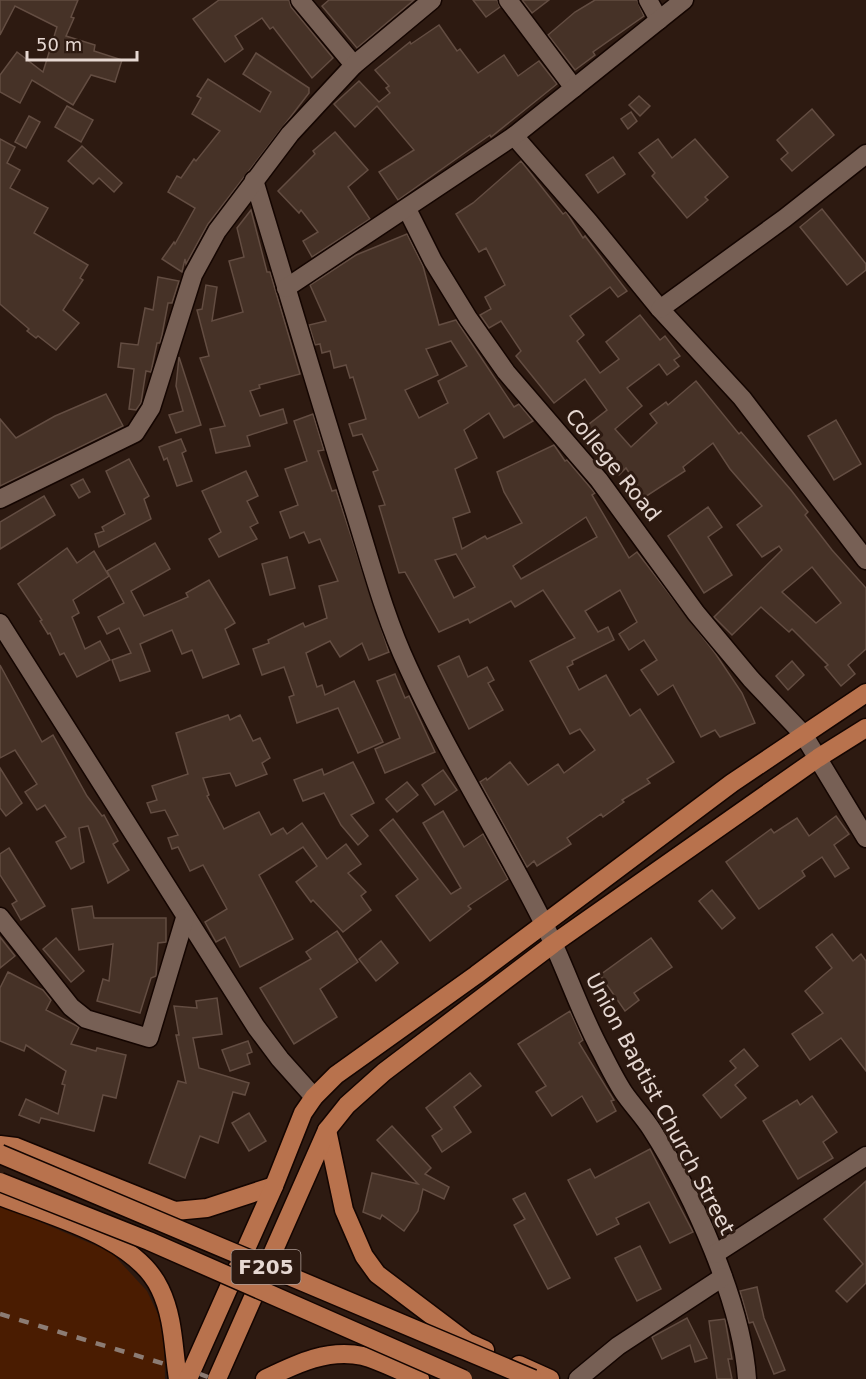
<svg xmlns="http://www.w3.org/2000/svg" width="866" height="1379" font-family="'DejaVu Sans',sans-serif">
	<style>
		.green { fill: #4a1c01 }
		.building { fill: #463227; stroke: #634d42; stroke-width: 1.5; fill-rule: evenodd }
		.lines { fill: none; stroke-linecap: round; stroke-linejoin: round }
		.minor-casing { stroke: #140501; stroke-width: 21 }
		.major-casing { stroke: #140501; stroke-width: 21 }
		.minor { stroke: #776055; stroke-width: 18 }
		.major { stroke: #b8724d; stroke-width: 18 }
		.rail { stroke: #8c7c74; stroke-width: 4.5; stroke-dasharray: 10 10; stroke-linecap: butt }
		.major-bridge-casing { stroke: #140501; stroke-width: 21; stroke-linecap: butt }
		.major-bridge { stroke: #b8724d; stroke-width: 18 }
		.labels { text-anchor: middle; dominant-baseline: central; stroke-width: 6; stroke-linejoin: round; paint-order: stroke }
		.shield { fill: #2d1a11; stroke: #ae9f98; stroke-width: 1.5 }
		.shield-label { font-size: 20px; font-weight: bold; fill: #e6d8d2 }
		.street-label { font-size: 21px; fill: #e6d8d2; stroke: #2d1a11 }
	</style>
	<rect width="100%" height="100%" fill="#2d1a11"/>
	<polygon class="green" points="0,1205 111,1252 147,1291 164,1327 165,1379 0,1379"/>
	<g class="building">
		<polygon points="0,0 78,0 71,17 74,18 66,36 95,45 94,51 122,60 115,82 91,75 73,105 32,80 20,103 0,92 0,75 17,52 43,72 57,27 15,6 0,35"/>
		<polygon points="219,0 289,0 291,7 333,58 312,78 273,27 270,29 262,18 235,36 243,49 225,62 193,19"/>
		<polygon points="329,0 414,0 357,48 322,6"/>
		<polygon points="473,0 497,0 500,7 486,17"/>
		<polygon points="522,0 549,0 532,13"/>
		<polygon points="595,0 637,0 644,16 593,52 595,55 575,70 548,35 575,12"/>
		<polygon points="439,25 457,51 460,49 478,73 504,55 518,76 539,61 557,84 491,137 490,135 398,200 379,172 414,150 377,106 355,127 334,104 359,81 379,102 390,93 386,88 389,86 375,70 410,42 411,44"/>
		<polygon points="256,53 309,88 309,93 208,224 186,264 185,259 182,272 162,259 174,242 175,244 195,208 168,192 177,176 181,178 194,159 196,161 220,131 192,114 201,98 197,96 208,79 260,112 271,92 243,74"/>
		<polygon points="639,96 650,106 640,116 629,105"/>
		<polygon points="67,106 93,120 81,142 55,127"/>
		<polygon points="812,109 834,135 792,171 781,159 788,153 777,140"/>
		<polygon points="631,112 637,121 628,129 621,119"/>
		<polygon points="29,116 40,122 26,148 15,142"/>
		<polygon points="335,132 368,170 348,187 370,219 312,257 303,241 318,232 301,210 299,213 278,191 315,154 313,151"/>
		<polygon points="0,139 15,147 7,163 20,170 10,188 48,208 34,233 88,265 80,278 83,280 63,310 79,323 56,350 38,336 36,338 27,331 29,329 0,304"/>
		<polygon points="658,139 672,158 695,139 728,177 705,197 708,200 687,218 652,176 655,173 639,153"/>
		<polygon points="82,146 122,183 114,192 99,178 93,184 68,161"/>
		<polygon points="613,157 625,174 598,193 586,175"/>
		<path d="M521,161L563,214L566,212L570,218L583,238L585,236L627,291L618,297L610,287L570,316L584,335L577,341L600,373L619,359L606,342L640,315L660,340L665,336L680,356L674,360L679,366L667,375L659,364L627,388L642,406L615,429L631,447L657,423L650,414L666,402L668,405L696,381L739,434L741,432L791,490L808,512L805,515L832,550L866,588V649L848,665L855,674L841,686L825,667L828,665L792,629L789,632L761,607L732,635L714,617L782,550L779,546L762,557L737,525L762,506L730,469L713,443L683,467L685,471L645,497L626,468L619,475L601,455L603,453L584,428L607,410L585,379L554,403L516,356L521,351L501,321L489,328L480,315L491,309L485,297L505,285L486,248L479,252L456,214L473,203ZM812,567L841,603L816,623L782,592Z"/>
		<polygon points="822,209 866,264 866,270 847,285 800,227"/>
		<polygon points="251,210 267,272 270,272 300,374 259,385 260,388 250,391 260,416 283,409 287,423 247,436 250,446 216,453 210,429 225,426 200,358 209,356 197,310 202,309 206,285 217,287 212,321 243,312 229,261 244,257 237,228"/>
		<path d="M407,234L423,266L439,325L456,320L514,407L519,404L533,421L504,438L489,413L464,430L477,458L455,469L470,512L453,518L462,549L485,536L487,539L522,523L504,492L497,472L554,445L565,461L567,460L595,493L592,495L629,558L637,552L715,653L742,693L755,723L720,737L715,730L701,737L673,685L658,695L641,670L657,660L644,640L629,650L619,634L637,622L620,590L585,611L598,632L608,627L614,640L572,661L573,664L567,667L579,690L606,675L630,716L640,709L674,762L647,779L650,783L622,800L624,802L603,817L601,814L567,838L571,844L537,866L534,861L527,867L480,782L486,778L487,780L510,762L528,785L558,764L564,773L595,750L580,729L570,734L530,661L575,638L543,590L515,607L511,601L470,623L468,619L439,632L405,572L399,573L379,506L385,505L373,472L378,470L362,434L353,436L349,424L366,419L353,377L350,378L346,365L334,368L330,351L322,353L320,344L315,345L309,325L326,321L310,285L356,255ZM451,341L467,366L438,381L448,403L419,418L405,390L438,375L426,349ZM586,517L597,537L521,579L513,566ZM456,554L475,587L454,598L435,560Z"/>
		<polygon points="158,277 179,281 172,303 168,303 162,335 160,343 157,343 151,372 146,371 141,403 136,410 129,409 134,369 118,367 121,343 138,345 145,308 153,310"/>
		<polygon points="179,357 201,425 176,433 169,415 183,411 176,386"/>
		<polygon points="106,394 123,426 0,486 0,419 16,438 55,416"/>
		<polygon points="313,414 324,450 318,451 332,491 336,490 389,652 369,660 362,643 340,657 330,641 306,653 317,687 322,685 325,695 354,681 383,742 358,753 338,708 297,723 289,697 294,695 284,667 262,675 253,649 269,643 268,640 303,623 305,627 327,618 319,586 338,581 320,539 309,543 304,532 290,538 280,512 298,505 285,469 307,461 294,421"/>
		<polygon points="836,420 861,464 834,480 808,436"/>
		<polygon points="181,439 186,451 182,453 192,481 177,486 167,458 164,460 159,447"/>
		<polygon points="129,459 149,496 144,499 151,519 99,547 95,534 104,531 102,527 125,514 106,471"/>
		<polygon points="246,471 258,496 247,501 258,523 250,527 257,539 219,557 209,539 221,532 202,491"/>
		<polygon points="83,479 90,492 79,498 71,485"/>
		<polygon points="44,496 55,515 0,549 0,522"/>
		<polygon points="708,507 722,527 708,537 732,575 704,593 668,536"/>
		<polygon points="155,543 170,569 131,591 144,616 188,597 186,593 209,580 235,623 225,629 239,664 203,678 192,650 182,654 172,630 140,644 150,671 120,681 112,660 131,653 119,628 107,634 98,617 124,603 107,571"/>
		<polygon points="67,548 77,563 94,551 109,576 73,600 79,613 72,617 85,649 100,641 110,660 77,677 64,653 60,655 50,633 48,634 40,621 42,620 18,584"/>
		<polygon points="287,557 295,588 270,595 262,564"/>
		<polygon points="459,656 468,677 487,667 494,680 488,683 503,710 469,729 438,666"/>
		<polygon points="792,661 804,675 788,690 776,676"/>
		<polygon points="0,665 42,742 53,735 87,796 102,816 104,815 118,841 113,844 129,870 108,883 88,826 79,828 84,862 71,869 56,842 66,837 45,805 37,810 25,792 37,784 15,750 0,758"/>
		<polygon points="395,674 405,698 409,696 435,752 385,773 375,749 400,738 377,681"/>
		<polygon points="228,715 230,720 240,715 253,741 260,738 270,758 262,763 267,774 236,786 230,773 203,778 209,795 207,796 224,829 259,812 271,835 283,828 287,834 302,823 327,859 346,844 361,864 348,873 366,892 361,896 371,910 343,932 313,900 311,902 296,882 317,866 303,847 259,875 293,939 240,967 225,937 216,942 205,922 227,909 203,865 190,871 178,847 172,849 168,838 178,835 165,810 151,813 147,803 157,800 152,786 188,774 176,733"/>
		<polygon points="353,762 374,803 351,815 368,836 358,845 341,825 324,793 303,801 294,780 322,769 324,775"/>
		<polygon points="0,768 22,803 6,816 0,808"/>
		<polygon points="443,770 457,790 435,805 422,785"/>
		<polygon points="407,782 418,795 397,812 386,799"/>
		<polygon points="443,811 464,847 483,834 508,879 468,906 471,909 430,941 396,896 418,879 380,830 393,819 451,894 461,888 423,823"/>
		<polygon points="836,816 849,834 834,845 849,868 835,877 822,857 802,871 805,876 759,909 726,862 771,829 774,833 797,818 809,836"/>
		<polygon points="9,848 45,906 21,920 12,904 17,901 0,875 0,854"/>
		<polygon points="712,890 735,918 722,929 699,901"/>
		<polygon points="92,906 94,918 166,918 166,942 158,943 156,976 151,978 140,1013 97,1001 103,979 109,981 113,944 79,950 72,909"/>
		<polygon points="337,931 358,962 320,989 337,1017 294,1044 260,988 311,959 306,952"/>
		<polygon points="832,934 853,961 861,954 866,961 866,1071 841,1038 810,1060 792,1034 823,1013 805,991 832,968 816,947"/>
		<polygon points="0,937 15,956 0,968"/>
		<polygon points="56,938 84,971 71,982 43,949"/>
		<polygon points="651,938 672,967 634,993 639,1000 625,1011 600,975"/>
		<polygon points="381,941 398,963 376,981 359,959"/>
		<polygon points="8,972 43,990 51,1000 46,1010 79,1027 71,1044 96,1051 97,1048 126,1055 116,1098 103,1095 94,1131 41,1118 39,1123 19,1115 26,1099 58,1114 65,1085 62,1084 66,1071 26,1045 24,1051 0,1041 0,988"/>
		<polygon points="217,998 222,1034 193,1038 199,1068 249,1083 245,1095 233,1092 218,1143 200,1136 185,1178 149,1163 178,1081 186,1083 176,1035 179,1035 174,1006 197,1008 196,1001"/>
		<polygon points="570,1011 583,1040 579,1043 614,1100 611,1101 616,1111 597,1122 582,1096 552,1116 536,1092 546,1086 518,1044"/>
		<polygon points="248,1041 252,1052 247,1054 250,1064 230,1071 222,1050"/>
		<polygon points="744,1049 758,1066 735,1085 746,1098 721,1118 703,1095 736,1068 730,1061"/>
		<polygon points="470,1073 481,1086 454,1107 471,1132 442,1152 432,1136 442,1129 426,1108"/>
		<polygon points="812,1096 837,1132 823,1142 833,1158 798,1179 763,1121 797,1100 800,1105"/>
		<polygon points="249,1113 266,1141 249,1151 232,1123"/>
		<polygon points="392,1126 431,1168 425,1174 449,1187 444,1199 423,1189 418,1211 404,1231 382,1215 380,1219 363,1212 372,1173 418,1184 377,1140"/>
		<polygon points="650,1149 693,1232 670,1243 649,1202 616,1218 619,1224 597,1235 568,1180 590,1169 595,1178"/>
		<polygon points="866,1181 866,1283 847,1302 836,1291 863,1264 824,1219"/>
		<polygon points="525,1193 570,1278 548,1289 514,1225 525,1219 513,1199"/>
		<polygon points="640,1246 661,1289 637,1301 615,1258"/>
		<polygon points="757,1287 764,1318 785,1370 774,1374 753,1322 749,1323 740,1291"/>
		<polygon points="687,1318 707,1358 695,1362 690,1345 662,1359 652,1337"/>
		<polygon points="725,1319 732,1359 728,1359 732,1379 717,1379 709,1321"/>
	</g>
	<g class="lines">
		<defs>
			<g id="minor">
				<polyline points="300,0 354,65"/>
				<polyline points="508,0 574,88"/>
				<polyline points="648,0 659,20"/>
				<polyline points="514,136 589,222 660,309 742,398 866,560"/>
				<path d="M254,180C287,289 319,398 353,506C370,560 384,616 408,667C448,755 500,836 543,922C565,965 579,1011 602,1053C609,1067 616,1081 624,1093C633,1106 644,1117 652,1130C693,1194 742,1303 747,1379"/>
				<polyline points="407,209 433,261 468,318 506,372 599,480 696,613 751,679 803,734 866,838"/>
				<polyline points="286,288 514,136 684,0"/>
				<polyline points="660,309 785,218 866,154"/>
				<polyline points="0,499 135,433 151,408 193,275 217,231 290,134 354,65 432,0"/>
				<polyline points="0,623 256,1027 280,1059 314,1097"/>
				<polyline points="0,917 71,1007 86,1019 149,1038 185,918"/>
				<polyline points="715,1254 866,1156"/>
				<polyline points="578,1379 618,1346 723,1277"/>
			</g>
			<g id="major">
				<polyline points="327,1130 344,1210 364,1256 377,1274 467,1342 485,1350"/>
				<polyline points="0,1145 16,1147 175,1211 207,1208 274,1186"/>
				<path d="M0,1196C50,1216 136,1237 160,1289C174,1318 173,1348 178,1379"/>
				<polyline points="519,1365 550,1379"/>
				<polyline points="188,1379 274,1186 303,1113 314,1097 336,1075 476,975 732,783 866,693"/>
				<polyline points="217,1379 327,1130 347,1105 384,1072 553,944 818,758 866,728"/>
				<path d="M265,1379C296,1364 328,1348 363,1356C382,1361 401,1372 420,1379"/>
			</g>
		</defs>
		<use href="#minor" class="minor-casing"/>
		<use href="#major" class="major-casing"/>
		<use href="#minor" class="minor"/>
		<use href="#major" class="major"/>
		<g class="rail">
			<polyline points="0,1314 168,1365"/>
			<polyline points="200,1374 208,1377"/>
		</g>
		<defs>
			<g id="major-bridge">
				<polyline points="0,1154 533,1379"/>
				<polyline points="0,1182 149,1241 463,1379"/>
			</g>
		</defs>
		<use href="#major-bridge" class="major-bridge-casing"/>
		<use href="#major-bridge" class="major-bridge"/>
	</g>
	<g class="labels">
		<rect class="shield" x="231.5" y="1250" width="69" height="34" rx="4.5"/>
		<g class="shield-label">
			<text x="266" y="1267">F205</text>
		</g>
		<g class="street-label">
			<text transform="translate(613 465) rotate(51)">College Road</text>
			<text transform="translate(660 1104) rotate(62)">Union Baptist Church Street</text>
		</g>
	</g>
	<path d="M27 51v9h110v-9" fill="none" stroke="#e6d8d2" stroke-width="3"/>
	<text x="36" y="51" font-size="18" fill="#e6d8d2" stroke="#2d1a11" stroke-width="4.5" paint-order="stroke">50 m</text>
</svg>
